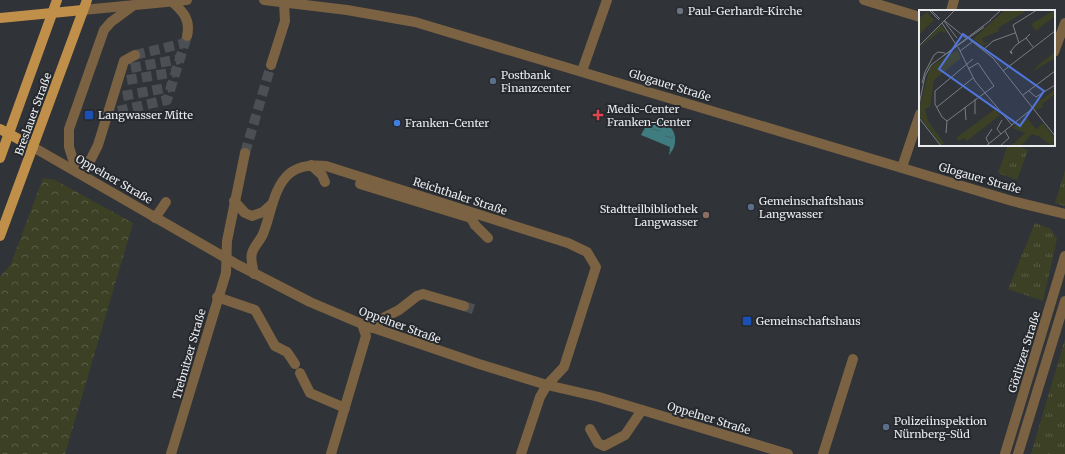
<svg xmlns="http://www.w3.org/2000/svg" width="1065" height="454" font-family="Merriweather,serif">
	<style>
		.grass { fill: url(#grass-tufts) }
		.forest { fill: url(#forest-crowns) }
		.water { fill: url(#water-ripples) }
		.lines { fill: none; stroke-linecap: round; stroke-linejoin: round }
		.minor-tunnel { stroke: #4c4f53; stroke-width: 10; stroke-dasharray: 10 5; stroke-linecap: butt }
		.minor { stroke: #7a6242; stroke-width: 10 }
		.major { stroke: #c0904a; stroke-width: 10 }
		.minor-bridge { stroke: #7a6242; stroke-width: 10 }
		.worship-dot { fill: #6b7280; stroke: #26292d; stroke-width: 1.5 }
		.service-dot { fill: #5c6f8a; stroke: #26292d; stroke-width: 1.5 }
		.transit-dot { fill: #1a4fb4; stroke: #26292d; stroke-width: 1.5 }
		.health-dot { fill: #e0444e; stroke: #26292d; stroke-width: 1.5 }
		.shop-dot { fill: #3f7fe0; stroke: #26292d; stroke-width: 1.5 }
		.education-dot { fill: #8d6e63; stroke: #26292d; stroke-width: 1.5 }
		.labels { text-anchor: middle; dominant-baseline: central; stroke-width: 4; stroke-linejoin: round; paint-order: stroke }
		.poi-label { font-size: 11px; fill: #eaecef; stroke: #26292d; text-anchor: start }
		.street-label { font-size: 11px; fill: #eaecef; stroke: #26292d }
		.inset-road { fill: none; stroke: #7a7d81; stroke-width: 1 }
		.view { fill: #5076de; fill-opacity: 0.15; stroke: #5076de; stroke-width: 2 }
		.inset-edge { fill: none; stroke: #eaecef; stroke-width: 2 }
	</style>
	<defs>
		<pattern id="grass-tufts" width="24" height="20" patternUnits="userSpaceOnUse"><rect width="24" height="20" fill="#3c4125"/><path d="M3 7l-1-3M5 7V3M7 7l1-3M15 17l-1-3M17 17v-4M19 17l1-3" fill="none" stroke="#585d45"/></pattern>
		<pattern id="forest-crowns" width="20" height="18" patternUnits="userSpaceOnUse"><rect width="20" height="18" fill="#3c4125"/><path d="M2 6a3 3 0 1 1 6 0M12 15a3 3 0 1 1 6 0" fill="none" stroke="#585d45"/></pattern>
		<pattern id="water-ripples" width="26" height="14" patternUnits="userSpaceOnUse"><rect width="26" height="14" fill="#3e7c80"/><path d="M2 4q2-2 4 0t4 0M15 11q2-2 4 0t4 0" fill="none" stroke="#426467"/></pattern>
	</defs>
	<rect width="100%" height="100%" fill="#303337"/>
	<g class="grass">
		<polygon points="1008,145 1016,145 1028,150 1017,180 998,173"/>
		<polygon points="1065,170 1065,206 1055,203"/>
		<polygon points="1035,223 1051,229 1057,239 1043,301 1008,289"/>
		<polygon points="1065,339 1065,454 1031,454"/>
	</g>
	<polygon class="forest" points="43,178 55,180 133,223 65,454 0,454 0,277 11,264"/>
	<path class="water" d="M656,117L657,120C675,123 681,142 669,155L670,147L641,135L647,124L650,123V120L656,121Z"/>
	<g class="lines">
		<g class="minor-tunnel">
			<polyline points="135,55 185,43"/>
			<polyline points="131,68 180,59"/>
			<polyline points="127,80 176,72"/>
			<polyline points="123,96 171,87"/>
			<polyline points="118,111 167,100 187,36"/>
			<polyline points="245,153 271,65"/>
			<polyline points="464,306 476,310"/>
		</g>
		<g class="minor">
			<polyline points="264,0 347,10 415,22 1012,201 1065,214"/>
			<polyline points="864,0 920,17"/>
			<path d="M171,1C183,11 191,20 187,36"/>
			<polyline points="83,10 187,0"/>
			<polyline points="951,11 954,0"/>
			<polyline points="1054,52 1065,23"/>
			<polyline points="271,65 285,21 284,2"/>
			<polyline points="582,71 607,0"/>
			<polyline points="33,147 238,265 310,302 362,324 479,364 547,385 599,397 788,454"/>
			<polyline points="311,165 322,175 325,182"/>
			<polyline points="902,167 920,114"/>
			<polyline points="77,172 69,147 69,129 104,30 111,22 134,5"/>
			<polyline points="77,172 91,159 98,145 124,61 135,55"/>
			<polyline points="234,201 245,213 252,216 263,212 272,204"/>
			<polyline points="155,218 166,202"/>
			<polyline points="475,225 488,238"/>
			<path d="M254,274C253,268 250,259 252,253C254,246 260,241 263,234C271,215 273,187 290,173C301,165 313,165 326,166L568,243L587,252L596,267L564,367L547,385L540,397L521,454"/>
			<polyline points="217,297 255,310 275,346 287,352 295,364"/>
			<polyline points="372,328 385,317 399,310 417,296 423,294 464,306"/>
			<polyline points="300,373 310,393 345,408"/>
			<polyline points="590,429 598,443 604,446 625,435 642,410"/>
			<polyline points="171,454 226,273 227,241 245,153"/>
			<polyline points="331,454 366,336 362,324"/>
			<polyline points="823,454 853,359"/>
			<polyline points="1005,454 1065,256"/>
			<polyline points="1018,454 1065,301"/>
		</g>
		<g class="major">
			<polyline points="0,18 83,10"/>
			<polyline points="0,129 33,147"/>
			<polyline points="0,158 57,0"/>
			<polyline points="0,236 87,0"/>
		</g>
		<polyline class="minor-bridge" points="360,184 471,218 475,225"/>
	</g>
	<circle class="worship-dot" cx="680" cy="11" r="4"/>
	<g class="service-dot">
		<circle cx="493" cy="81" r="4"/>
		<circle cx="751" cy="207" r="4"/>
		<circle cx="886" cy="427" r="4"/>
	</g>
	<g class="transit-dot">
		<rect x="84" y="110" width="10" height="10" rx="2"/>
		<rect x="742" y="316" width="10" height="10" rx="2"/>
	</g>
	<path class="health-dot" d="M596 109h4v4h4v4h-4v4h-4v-4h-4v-4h4z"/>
	<circle class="shop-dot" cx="397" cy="123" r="4"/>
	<circle class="education-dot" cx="706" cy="215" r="4"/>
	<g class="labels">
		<g class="poi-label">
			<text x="688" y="11">Paul-Gerhardt-Kirche</text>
			<text x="501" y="75">Postbank<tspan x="501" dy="13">Finanzcenter</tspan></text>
			<text x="607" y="109">Medic-Center<tspan x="607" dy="13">Franken-Center</tspan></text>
			<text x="98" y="115">Langwasser Mitte</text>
			<text x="405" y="123">Franken-Center</text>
			<text x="759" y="201">Gemeinschaftshaus<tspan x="759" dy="13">Langwasser</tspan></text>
			<text x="698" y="209" text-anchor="end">Stadtteilbibliothek<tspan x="698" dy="13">Langwasser</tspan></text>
			<text x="756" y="321">Gemeinschaftshaus</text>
			<text x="894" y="421">Polizeiinspektion<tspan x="894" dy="13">Nürnberg-Süd</tspan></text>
		</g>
		<g class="street-label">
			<text transform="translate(670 85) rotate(17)">Glogauer Straße</text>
			<text transform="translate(33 114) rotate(-70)">Breslauer Straße</text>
			<text transform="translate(980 178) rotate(16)">Glogauer Straße</text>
			<text transform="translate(114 179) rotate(30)">Oppelner Straße</text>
			<text transform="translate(460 196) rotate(18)">Reichthaler Straße</text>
			<text transform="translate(400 325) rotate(20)">Oppelner Straße</text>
			<text transform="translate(1024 352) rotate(-73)">Görlitzer Straße</text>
			<text transform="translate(189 354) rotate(-74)">Trebnitzer Straße</text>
			<text transform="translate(709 418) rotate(17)">Oppelner Straße</text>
		</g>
	</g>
	<g transform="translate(919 10)">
		<rect width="136" height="136" fill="#303337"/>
		<path d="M86,0H109L79,18L80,21L66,27L63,29L65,33L70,32L64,36L54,29ZM136,0V6L117,21L112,14ZM136,42V48L113,62L119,55ZM136,80V84L123,94L124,97L117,100L113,96ZM76,99L81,105L48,131L45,128L40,131L37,128ZM107,107L117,119L124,113L136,129V132H133L136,135L133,136L121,127L113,124L102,136H92L106,123L93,118Z" fill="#3c4125"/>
		<path d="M21,15L28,23L21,21L0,39ZM38,40L42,48L15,70L11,97L6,99L9,111L25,133L23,136L0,106V99L11,57Z" fill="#3c4125"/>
		<path d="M8,2L15,10L0,25V8Z" fill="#3c4125"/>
		<path class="inset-road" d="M10,0L20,10M12,0L21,9M71,10L82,0M25,11L38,28M26,11L48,29M23,13L38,36M111,24L107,28L114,37M50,29L74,48L136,126M100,33L94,15L118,0M0,36L36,0M39,37L56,71L93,115M65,39L74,31L96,23M41,41L53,32M92,41L93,44L91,42L97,35L107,28M24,46L65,17M84,61L136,21M3,73L6,62L15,45L19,42L26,43M110,81L117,87L136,75M104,85L136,61M56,89V104M0,95L6,66L12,55L72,10M18,97L54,68M46,97L47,110M0,108L22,136M28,111L75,76L59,53L49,59M28,111L23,107L16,94V81L54,49M27,123L28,111M82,124L78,119L83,110M70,134L67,128L73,119M67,136L114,98M81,136L90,128L86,121"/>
		<path class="view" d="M44,24L125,81L101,116L20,59Z"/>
		<rect width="136" height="136" class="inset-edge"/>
	</g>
</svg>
